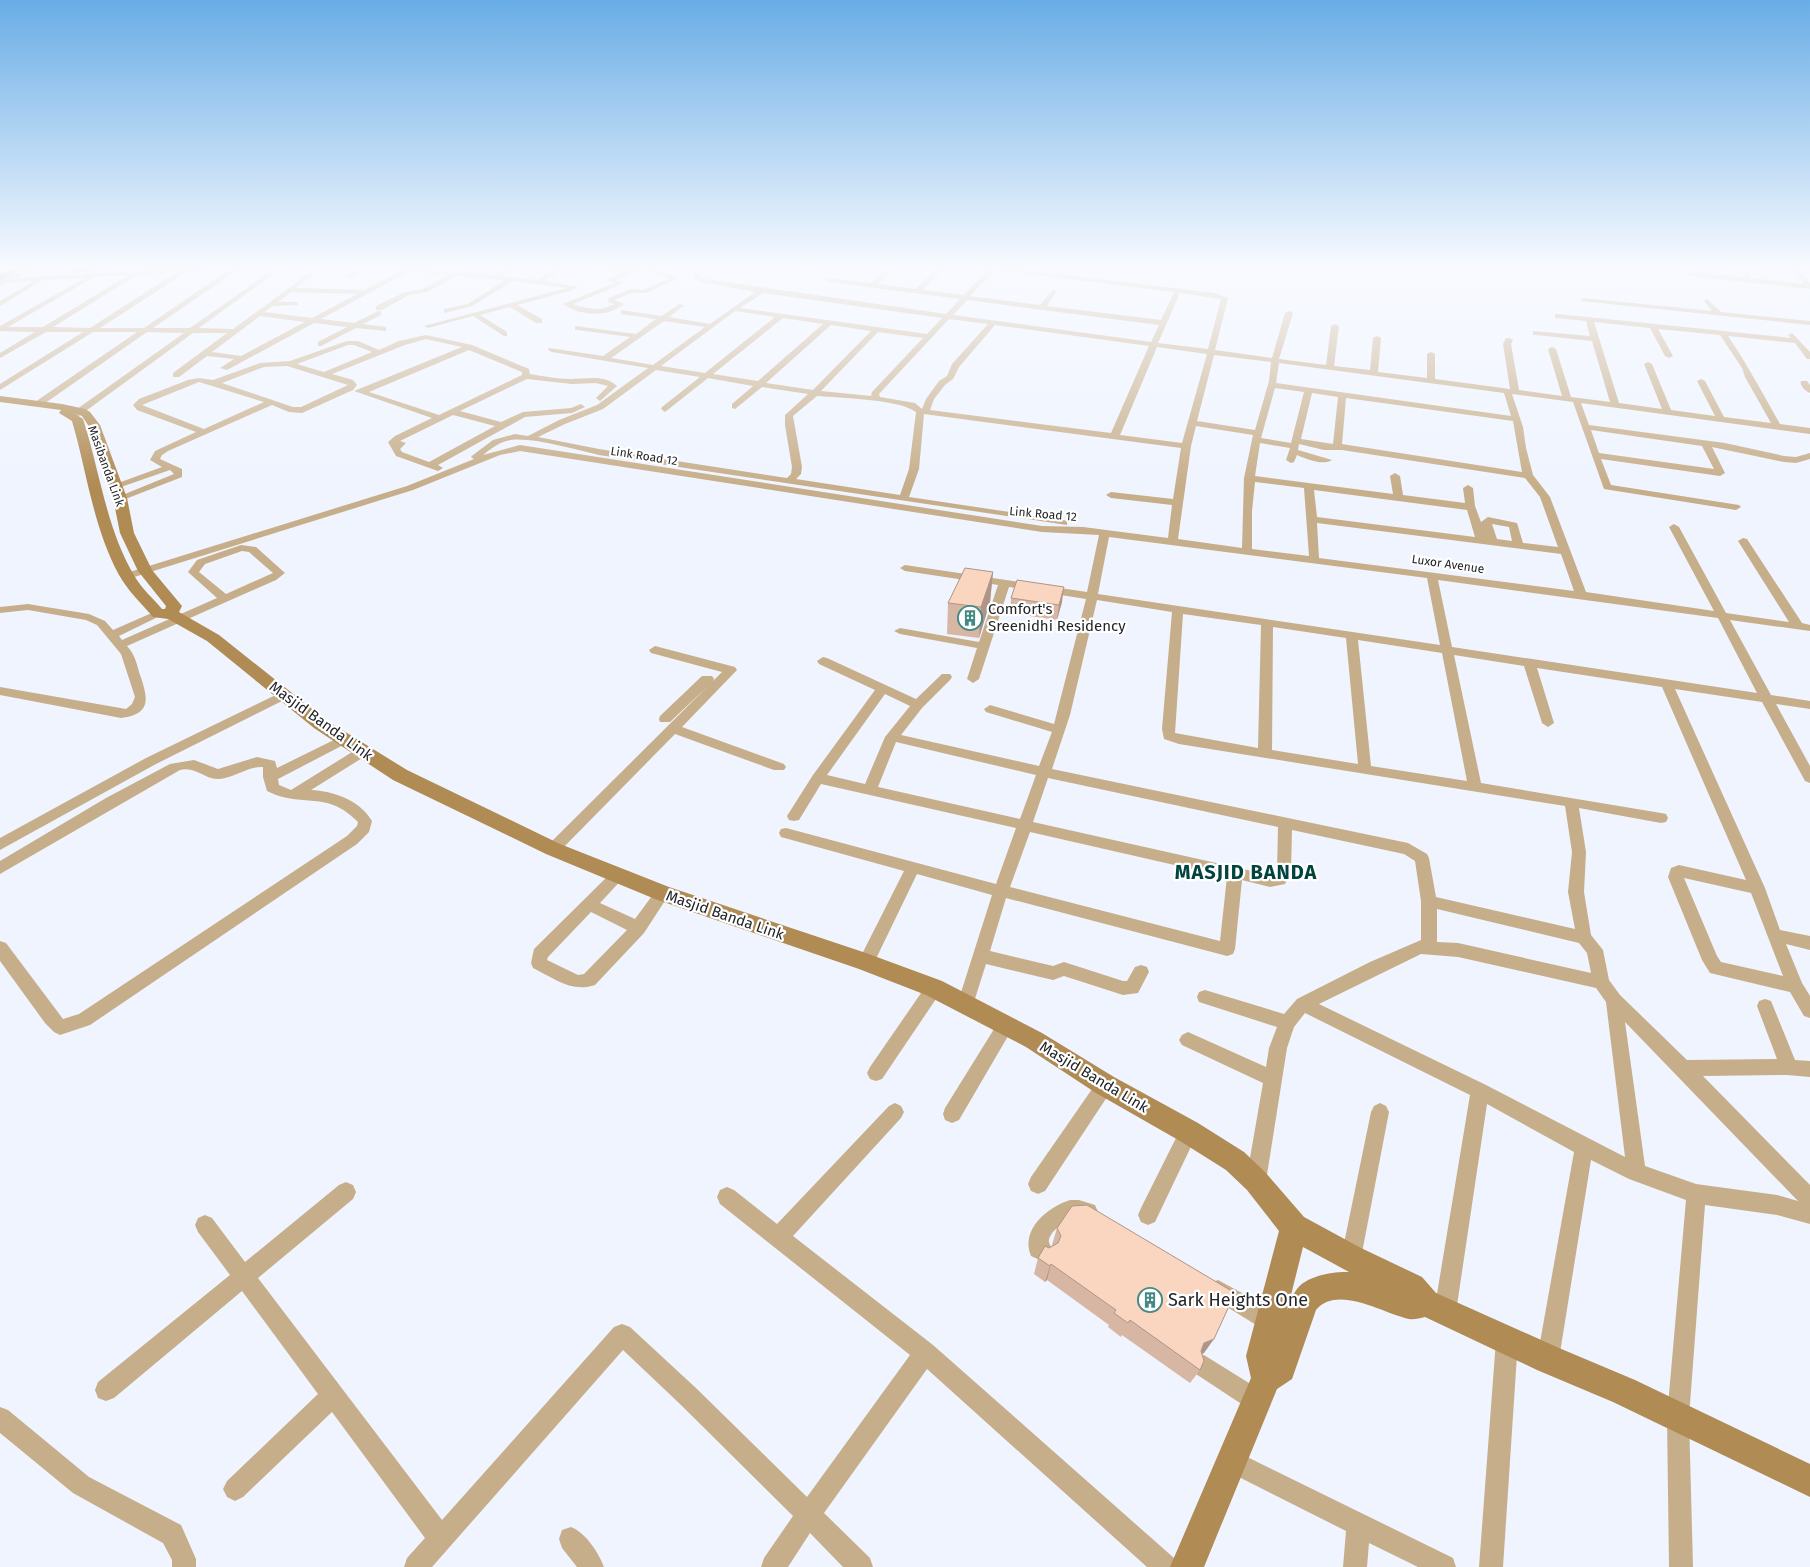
<svg xmlns="http://www.w3.org/2000/svg" width="1810" height="1567" font-family="'Fira Sans',sans-serif">
	<style>
		.lines { fill: none; stroke-linecap: round; stroke-linejoin: round }
		.minor { fill: #c7ae8a; fill-rule: evenodd }
		.tertiary { fill: #c7ae8a; fill-rule: evenodd }
		.secondary { fill: #b08b53; fill-rule: evenodd }
		.primary { fill: #9f7123; fill-rule: evenodd }
		.wall { fill: #d7b7a4 }
		.shaded-wall { fill: #af9586 }
		.building { fill: #fad5bf; stroke: #af9586 }
		.labels { text-anchor: middle; dominant-baseline: central; stroke-width: 4.5; stroke-linejoin: round; paint-order: stroke }
		.far-street-label { font-size: 12px; fill: #232529; stroke: #fff }
		.poi-label { font-size: 15px; fill: #232529; stroke: #fff; text-anchor: start }
		.street-label { font-size: 15px; fill: #232529; stroke: #fff }
		.near-poi-label { font-size: 18px; fill: #232529; stroke: #fff; text-anchor: start }
		.district-label { font-size: 20px; font-weight: bold; letter-spacing: 1px; fill: #01433f; stroke: #fff }
	</style>
	<rect width="100%" height="100%" fill="#eff4ff"/>
	<g class="lines">
		<g class="minor">
			<path d="M210,266H252L239,269L153,328H190L274,269L277,271L276,272L199,328L233,329L315,269L318,271L317,272L296,288L365,290L400,271L368,269L351,277H347V275L360,268L358,266H390L494,275L508,266H516L502,276L537,280L559,266H567L544,281L578,287L570,291L517,305L542,319V323H536L510,307L480,315L507,332V336H504L473,316L428,328L424,326L567,288L513,281L472,306L444,313V309L468,304L505,280L457,276L427,292L409,295L382,310H376V306L405,292L423,289L448,275L408,272L321,319L354,323L378,311H381V315L363,324L386,327V331L356,328L321,346H318V342L347,327L314,323L227,370L220,368L234,359L207,356L179,377H173V373L227,333H193L76,418H70V414L184,333L147,332L41,406H35V402L137,332H93L0,390V384L83,332H46L0,358V353L35,332L0,331V326L85,278L43,280L0,306V301L34,281L0,283V279ZM230,269L144,328H100L187,272ZM177,272L90,328L53,327L137,275ZM129,275L43,327H8L94,277ZM291,292L357,294L312,318L264,312L273,306L298,305V303L296,302H278ZM260,316L305,322L241,356L212,352Z"/>
			<path d="M573,266H596L627,270L638,266H648L679,278L646,293H632L614,300L624,304C607,318 580,316 563,304L614,283L607,280L619,273ZM643,269L670,278L643,290L631,289L609,298L608,302L614,304C599,312 588,309 573,304L622,284V282L616,280Z"/>
			<polygon points="812,266 821,266 812,271 808,271 808,269"/>
			<path d="M889,266H896L878,284L916,289L939,266H946L923,290L964,295L991,266L1215,293L1228,298L1215,350L1272,358L1285,313L1289,311L1293,313L1279,359L1326,365L1331,326L1335,324L1339,326L1334,366L1370,370L1373,338L1377,336L1381,338L1378,372L1427,378V354L1431,352L1435,354V379L1510,389L1503,344L1506,338H1509L1513,340L1511,344L1519,390L1562,396L1548,349L1552,347L1556,349L1571,397L1610,402L1592,341L1536,335H1533V331L1590,336L1586,321L1555,318V314H1558L1791,338L1788,335L1792,333L1810,352V359H1807L1795,343L1728,336C1747,364 1763,394 1780,424L1810,428V434L1581,403L1589,425L1725,443L1784,456L1796,457L1810,453V459L1796,463L1784,462L1712,447L1725,473L1720,476L1601,459L1611,485L1739,505L1741,507L1736,510L1604,489L1573,402L1512,394L1523,427L1526,448L1533,475L1550,497L1586,592L1714,611L1669,527L1674,524L1679,527L1726,613L1789,622L1738,541L1743,538L1747,539L1802,623L1810,625V631L1730,620L1771,695L1810,701V709L1776,704L1810,766V783L1805,781L1762,702L1675,689L1765,888L1780,930L1810,936V950L1786,944L1802,983L1810,996V1018L1804,1016L1790,992L1710,973L1702,960L1668,877L1671,868L1679,865L1746,880L1662,687L1537,668L1554,723L1548,727L1542,723L1524,666L1454,655L1481,783L1661,813L1666,814L1668,818L1666,822L1661,823L1579,808L1586,852L1584,892L1591,935L1603,950L1609,980L1620,995L1687,1060L1777,1059L1757,1006L1759,1001L1765,999L1771,1001L1795,1060L1810,1061V1077L1787,1075L1703,1076L1810,1185V1224L1777,1215L1705,1205L1689,1417L1693,1567H1669L1667,1417L1686,1200L1629,1179L1591,1160L1559,1359L1556,1367L1548,1370L1540,1367L1537,1359L1574,1152L1487,1104L1456,1312L1452,1319L1445,1323L1438,1319L1434,1312L1470,1095L1305,1013L1294,1027L1287,1048L1266,1181L1263,1188L1256,1191L1249,1188L1246,1181L1263,1083L1182,1045L1179,1040L1182,1035L1188,1032L1266,1067L1269,1048L1277,1027L1199,1002L1197,997L1199,992L1205,990L1284,1014L1297,999L1370,962L1421,940V901L1415,861L1404,854L1292,830L1291,871L1285,884L1270,887L1242,880L1235,949L1233,954L1227,956L1006,898L990,951L1053,966L1064,962L1123,981H1127L1135,967L1141,965L1147,967L1149,972L1138,993L1123,995L1064,976L1053,980L986,964L973,1005L971,1010L965,1012L959,1010L957,1005L992,895L917,874L872,967L866,969L860,967L858,962L904,871L781,837L779,833L781,829L786,828L996,884L1016,828L821,784L799,820L794,821L789,820L787,816L813,775L875,690L819,664L817,661L823,657L827,658L916,699L942,674H950L952,677L950,680L922,708L901,735L1039,766L1052,732L986,712L984,709L990,705L1054,724L1086,599L1009,587L979,679L973,683L967,679L977,648L900,634L894,631L900,628L979,642L998,585L905,571L900,568L905,565L1087,592L1099,535L1042,532L520,451L500,455L413,490L131,578L127,579L122,576L123,574L407,486L474,459L471,457L473,455L493,440L515,434L528,436L559,420L597,405L648,368L552,352L548,350L549,348L603,356L630,337L578,330H575V326L636,334L656,319L621,314V310L661,316L680,304L684,306L682,307L669,317L710,324L755,292L701,282L695,279V273H699L701,278L705,279L946,314L960,299L828,282L825,280L828,278L871,283ZM995,270L1174,292L1161,320L1047,306L1056,292L1053,290L1040,305L970,296ZM763,293L942,318L927,334L740,308ZM1180,293L1221,299L1208,349L1158,343ZM967,300L1159,325L1151,342L953,315ZM735,311L775,317L705,373L661,366ZM783,318L823,324L758,381L713,374ZM949,319L988,324L952,364L947,376L939,381L926,399L922,409L915,403L880,397L879,394ZM664,321L705,327L653,365L611,358ZM1594,322L1650,328L1665,356L1669,358L1673,356L1658,329L1720,335L1742,368L1745,377L1771,423L1724,417L1705,381L1701,379L1697,381L1715,416L1671,410L1652,364L1648,362L1644,364L1662,409L1619,403ZM831,325L871,331L813,390L766,383ZM995,325L1149,346L1111,433L930,410L934,399L945,385L953,379L959,367ZM878,332L923,338L872,392L871,396L821,391ZM1157,347L1207,354L1182,443L1120,435ZM1214,355L1271,362L1269,381L1255,430L1197,421ZM1279,363L1504,393L1511,416L1276,383ZM656,370L700,377L662,407L661,409L665,412L708,378L753,386L732,404V408L735,409L762,387L808,394L785,415V425L792,467L791,474L787,478L599,449L538,437L565,424L603,409ZM1275,388L1304,392L1291,443L1261,438ZM1312,393L1338,397L1333,444L1301,439ZM817,396C840,398 899,399 916,412L909,469L900,495L796,479L801,474L802,467L793,416ZM1346,398L1513,421L1522,472L1342,444ZM924,414L1181,448L1173,499L1111,492L1106,495L1111,498L1172,505L1168,538L1083,527L1042,526L520,445L483,455C490,449 497,444 506,441C526,435 577,450 599,455L1067,525V521L1063,520L909,497L919,469ZM1196,426L1253,435L1244,478L1242,548L1178,539L1191,446ZM1591,430L1702,446L1714,469L1599,453ZM1260,443L1290,448L1286,460L1291,463L1294,462L1297,455C1306,459 1323,466 1332,460L1298,450L1299,444L1324,450H1342L1525,478L1540,497L1558,547L1523,543L1517,523L1488,517L1481,522L1475,506L1473,488L1468,485L1463,488L1465,503L1403,495L1400,476L1395,473L1390,476L1393,494L1255,476ZM1255,482L1304,488L1309,556L1252,549V511ZM1314,490L1467,510L1475,537L1317,517ZM1317,523L1561,554L1574,591L1319,558ZM1492,524L1509,527L1512,541L1497,539ZM1109,537L1427,578L1440,645L1098,594ZM1438,580L1718,618L1757,693L1452,647ZM1097,600L1172,612L1162,729L1164,739L1179,744L1565,806L1572,852L1568,892L1575,929L1436,897L1429,858L1427,854L1408,843L1052,769L1070,715ZM1183,614L1261,625L1258,748L1175,733ZM1273,627L1346,638L1358,764L1272,750ZM1358,640L1442,653L1467,781L1371,766ZM885,694L910,706L885,737L865,784L827,775ZM896,742L1036,775L1020,819L878,787ZM1048,778L1278,827L1277,871L1275,875H1270L1033,822ZM1030,832L1227,877L1220,941L1010,887ZM1684,878L1751,893L1783,976L1721,962L1717,956ZM1437,909L1579,943L1587,953L1591,973L1458,943L1437,942ZM1421,954L1458,957L1596,988L1606,1002L1625,1157L1486,1085L1319,1004ZM1625,1022L1798,1201L1777,1195L1696,1184L1645,1166Z"/>
			<polygon points="1682,266 1688,266 1691,272 1745,277 1736,266 1743,266 1752,278 1804,284 1790,266 1797,266 1810,283 1810,289 1689,276 1687,275"/>
			<polygon points="1583,298 1712,311 1704,301 1707,299 1721,312 1810,321 1810,325 1581,301 1581,299"/>
			<path d="M426,335L472,345L529,369L530,374C543,376 557,379 570,379C586,379 604,374 617,386L600,401L596,398L608,386L596,383L572,384L527,379L460,411L501,422L523,412L571,408L581,404L585,407L572,413L525,417L438,465L443,468L438,471L396,456L388,442L395,436L432,418L354,391L462,347L426,339L405,345L332,374L353,380L357,385L353,390L302,413L289,412L272,405L168,451L162,455L160,459L182,469V477L123,500H117L115,498L174,474L170,470L118,488H112L110,486L162,467L150,460L155,451L196,432L137,410L133,405L139,399L188,380L199,378L213,380L260,363L290,361L347,341H358L379,350L399,341ZM348,345H354L372,352L324,372L297,364ZM469,350L522,372V375L439,415L369,392ZM287,366L348,385L301,407H293L222,383L264,367ZM199,382L264,402L204,429L142,405ZM453,415L495,426L429,462L402,452L400,449L406,443L400,441Z"/>
			<path d="M1801,381H1807L1810,385V393C1806,392 1799,385 1801,381Z"/>
			<path d="M241,545L256,547L285,573L276,580L127,646C135,654 137,665 140,675C148,698 152,714 121,718L0,695V687L126,709L132,704L135,697L121,654L97,625L86,620L28,610L0,613V607L28,604L89,614L105,621L113,630L154,612L158,611L164,614L119,636L122,640L217,598L188,572L197,560ZM242,551L249,552L273,573L226,594L199,572L205,564Z"/>
			<polygon points="655,646 735,667 737,670 682,727 784,764 786,767 784,770 774,770 675,734 558,853 553,855 548,853 546,849 548,845 709,685 670,722 660,722 659,719 660,716 702,676 712,676 714,679 713,681 722,672 651,653 649,650"/>
			<polygon points="284,691 288,692 290,695 288,698 156,764 0,850 0,838 146,758"/>
			<path d="M344,735L349,736L351,739L349,742L278,779L279,785L291,790L357,749H367L369,752L367,755L311,790C333,791 360,800 372,821L369,832L357,844L90,1025L60,1035L54,1032L45,1023L0,961V941L6,943L63,1019L79,1014L347,836L357,826L358,822C326,789 303,809 267,791L263,777V767C247,766 233,779 217,779C203,778 195,766 180,770L0,874V861L106,798L170,764L194,760L218,769L257,757L275,761L277,768Z"/>
			<path d="M618,869L623,871L626,875L600,903L635,919L657,889L662,887L667,889L670,893L644,933L595,985C571,993 554,978 533,968L531,963L534,949L613,871ZM591,912L627,930L584,974L578,975L547,960L548,957Z"/>
			<polygon points="934,981 940,983 942,988 940,993 882,1079 876,1081 870,1079 867,1073 870,1067 928,983"/>
			<polygon points="1005,1018 1011,1021 1014,1026 1011,1031 959,1120 952,1123 945,1120 943,1114 945,1108 999,1021"/>
			<polygon points="1105,1077 1111,1079 1114,1085 1111,1091 1045,1191 1038,1194 1031,1191 1028,1184 1031,1177 1099,1079"/>
			<polygon points="895,1103 901,1106 904,1112 901,1118 793,1236 933,1345 1174,1558 1177,1567 1147,1567 927,1369 824,1513 870,1558 873,1567 843,1567 810,1533 788,1567 761,1567 764,1558 793,1516 681,1405 623,1350 432,1567 404,1567 407,1558 425,1538 332,1412 243,1497 235,1501 227,1497 223,1489 227,1481 318,1394 242,1291 114,1398 106,1401 98,1398 95,1390 98,1382 230,1275 198,1232 195,1225 198,1218 205,1215 212,1218 245,1262 339,1185 346,1182 353,1185 356,1192 353,1199 258,1278 442,1520 614,1327 622,1324 630,1327 697,1389 807,1497 910,1355 720,1204 717,1197 720,1190 727,1187 734,1190 777,1224 889,1106"/>
			<polygon points="1380,1103 1386,1106 1389,1112 1361,1258 1358,1265 1351,1268 1344,1265 1341,1258 1371,1112 1374,1106"/>
			<polygon points="1189,1123 1196,1126 1198,1132 1155,1222 1148,1225 1141,1222 1138,1215 1141,1208 1182,1126"/>
			<path d="M1070,1200H1079L1095,1205L1098,1212L1095,1219C1086,1223 1080,1218 1071,1220C1064,1221 1048,1233 1049,1242C1049,1244 1053,1249 1054,1252L1051,1259L1044,1262L1031,1256C1020,1229 1048,1207 1070,1200Z"/>
			<polygon points="1218,1280 1277,1312 1280,1320 1277,1328 1269,1331 1261,1328 1211,1297 1208,1290 1211,1283"/>
			<polygon points="1507,1329 1515,1332 1518,1340 1503,1567 1479,1567 1496,1340 1499,1332"/>
			<polygon points="1204,1355 1265,1393 1268,1401 1265,1409 1257,1412 1249,1409 1196,1374 1193,1366 1196,1358"/>
			<polygon points="0,1407 8,1410 89,1477 181,1525 196,1559 196,1567 172,1567 172,1560 163,1543 73,1493 0,1433"/>
			<polygon points="1231,1449 1453,1558 1456,1567 1418,1567 1369,1543 1367,1567 1343,1567 1346,1531 1223,1469 1219,1461 1223,1453"/>
			<path d="M571,1527C586,1533 598,1552 604,1567H577L562,1548L559,1539L562,1530Z"/>
		</g>
		<polygon class="tertiary" points="31,266 42,266 0,286 0,281"/>
		<path class="secondary" d="M0,396L62,404L85,409L90,412L100,425L127,498L134,533L152,570L182,606L179,612L219,635L326,720L407,770L560,844L669,887L866,953L942,981L1042,1033L1114,1077L1198,1123L1244,1152L1265,1172L1304,1217L1361,1248L1422,1277L1436,1293L1559,1348L1635,1380L1810,1464V1497L1613,1402L1537,1370L1425,1317C1420,1318 1414,1320 1409,1319C1384,1314 1338,1284 1316,1310L1292,1379L1277,1389L1204,1567H1170L1251,1378L1246,1356L1279,1231L1247,1190L1226,1170L1180,1141L1096,1093L1026,1047L926,995L859,969L655,899L546,854L393,780L314,728L207,641L168,619L153,617C141,603 128,591 119,575C93,527 87,472 72,421L59,413L61,410L0,402ZM74,413L82,416L88,425L113,498L120,533L138,571L166,606L165,609H162C153,598 142,589 135,577C106,529 100,471 83,419ZM1303,1247L1349,1272C1334,1271 1306,1276 1297,1289C1292,1295 1290,1304 1287,1311Z"/>
		<polygon class="primary" points="15,266 28,266 0,281 0,274"/>
	</g>
	<g class="wall">
		<polygon points="993,572 990,602 979,638 947,634 948,603"/>
		<polygon points="1011,598 1062,602 1057,620 1010,613"/>
		<polygon points="1057,1228 1204,1353 1202,1354 1200,1370 1190,1383 1122,1335 1121,1337 1108,1327 1109,1325 1047,1280 1045,1282 1034,1274 1038,1258 1049,1248 1052,1246 1052,1245"/>
	</g>
	<g class="shaded-wall">
		<polygon points="67,266 107,266 100,271 71,273"/>
		<polygon points="993,572 990,602 979,638 981,607"/>
		<polygon points="1064,587 1062,602 1057,620 1059,605"/>
		<polygon points="1051,1264 1047,1280 1045,1282 1050,1266"/>
		<polygon points="1214,1339 1204,1353 1194,1357 1204,1343"/>
	</g>
	<g class="building">
		<polygon points="965,568 993,572 981,607 948,603"/>
		<polygon points="1017,580 1064,587 1059,605 1011,598"/>
		<polygon points="1087,1205 1235,1293 1214,1339 1204,1343 1201,1351 1204,1361 1200,1370 1130,1320 1128,1323 1114,1313 1116,1310 1051,1264 1050,1266 1038,1258 1045,1246 1049,1248 1058,1243 1061,1236 1057,1228 1072,1206"/>
	</g>
	<linearGradient id="sky" x2="0" y2="1"><stop stop-color="#69ade6"/><stop offset="0.55" stop-color="#f8faff"/><stop offset="1" stop-color="#f8faff" stop-opacity="0"/></linearGradient>
	<rect width="1810" height="486" fill="url(#sky)"/>
	<defs>
		<symbol id="building-ring" viewBox="-11 -11 22 22"><circle r="9.5" fill="#fff" stroke="#448a84" stroke-width="1.5"/><path d="M-4-6H4V6H1V3H-1V6H-4ZM-2.5-4.3h1.7v1.8h-1.7ZM.8-4.3h1.7v1.8H.8ZM-2.5-1h1.7V.8h-1.7ZM.8-1h1.7V.8H.8Z" fill="#448a84"/></symbol>
	</defs>
	<g fill-rule="evenodd">
		<use href="#building-ring" x="956" y="604" width="28" height="28"/>
		<use href="#building-ring" x="1136" y="1286" width="28" height="28"/>
	</g>
	<g class="labels">
		<g class="far-street-label">
			<text transform="translate(644 456) rotate(9)">Link Road 12</text>
			<text transform="translate(106 466) rotate(70)">Masibanda Link</text>
			<text transform="translate(1043 514) rotate(5)">Link Road 12</text>
			<text transform="translate(1448 564) rotate(8)">Luxor Avenue</text>
		</g>
		<g class="poi-label">
			<text x="988" y="609">Comfort's<tspan x="988" dy="17">Sreenidhi Residency</tspan></text>
		</g>
		<g class="street-label">
			<text transform="translate(321 721) rotate(36)">Masjid Banda Link</text>
			<text transform="translate(725 915) rotate(19)">Masjid Banda Link</text>
			<text transform="translate(1094 1077) rotate(31)">Masjid Banda Link</text>
		</g>
		<g class="near-poi-label">
			<text x="1168" y="1300">Sark Heights One</text>
		</g>
		<g class="district-label">
			<text x="1246" y="872">MASJID BANDA</text>
		</g>
	</g>
</svg>
